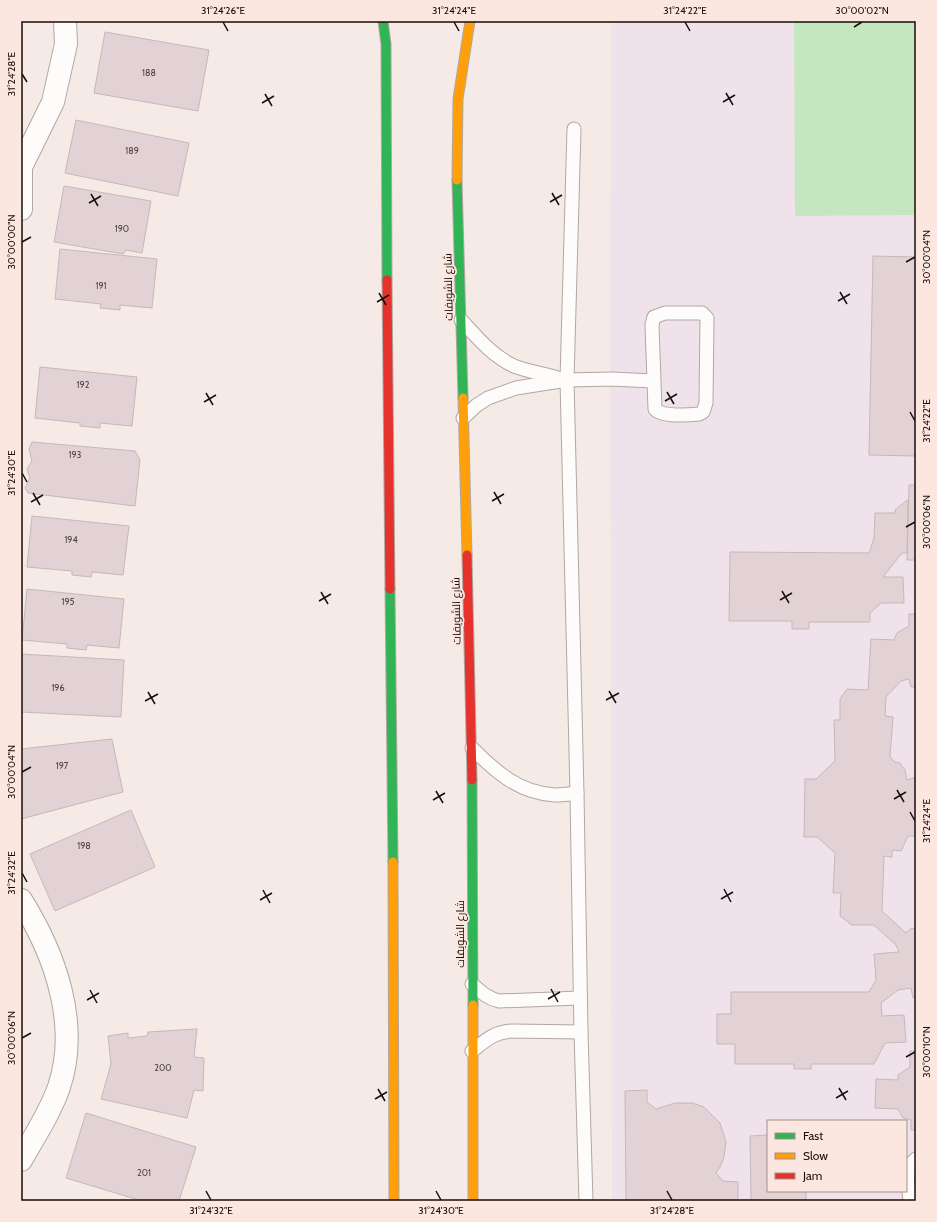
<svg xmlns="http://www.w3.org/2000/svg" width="937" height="1222" font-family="Cabin,Cairo,sans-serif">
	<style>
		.education { fill: #f0e2ea; fill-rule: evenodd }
		.green { fill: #c5e7bf }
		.building { fill: #e3d2d5; stroke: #c4b8b9 }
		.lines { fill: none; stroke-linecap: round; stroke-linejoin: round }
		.lane-casing { stroke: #b1a7a2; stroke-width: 15 }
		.street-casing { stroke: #b1a7a2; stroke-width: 24 }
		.fast-casing { stroke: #b1a7a2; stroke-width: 11 }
		.slow-casing { stroke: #b1a7a2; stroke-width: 11 }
		.jam-casing { stroke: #b1a7a2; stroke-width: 11 }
		.lane { stroke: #fefcfb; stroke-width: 13 }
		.street { stroke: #fefcfb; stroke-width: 22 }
		.fast { stroke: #30b455; stroke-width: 9 }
		.slow { stroke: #ff9f0a; stroke-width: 9 }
		.jam { stroke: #e5322d; stroke-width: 9 }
		.ticks { fill: none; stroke: #190e0a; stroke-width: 1.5 }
		.labels { text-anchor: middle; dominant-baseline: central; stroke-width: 3.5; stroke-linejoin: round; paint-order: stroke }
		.number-label { font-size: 9px; fill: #4f4240 }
		.street-label { font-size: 11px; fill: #190e0a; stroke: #fbe7df }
		.neatline { fill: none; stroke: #190e0a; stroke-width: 1.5 }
		.ticks-label { font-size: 10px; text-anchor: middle; fill: #190e0a }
	</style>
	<rect width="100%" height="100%" fill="#f5eae5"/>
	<path class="education" d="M611,21H916V1201H612L610,327ZM768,1121H906V1191H768Z"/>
	<polygon class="green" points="794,21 916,21 916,215 795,216"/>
	<g class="building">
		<polygon points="105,32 209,50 198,111 94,93"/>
		<polygon points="76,120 189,143 178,196 65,173"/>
		<polygon points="64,186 151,201 142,253 126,250 123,254 54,242"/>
		<polygon points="60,249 157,259 152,308 120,305 120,310 100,308 101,304 55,299"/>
		<polygon points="873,256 916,257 916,456 869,455"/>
		<polygon points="40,367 137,377 132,426 100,423 100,428 80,426 80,423 35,418"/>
		<polygon points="32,442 135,451 140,460 135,506 28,493 25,488 30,478 27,469 32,461 29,449"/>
		<polygon points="909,485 916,485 916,560 907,560"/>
		<polygon points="908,500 907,553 902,553 883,577 903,577 904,603 881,603 870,613 870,622 809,622 809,629 792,629 792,621 729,621 730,552 869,553 874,538 875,513 896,513 895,510 906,501"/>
		<polygon points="32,516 129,526 123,575 92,572 91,577 72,575 72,571 27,567"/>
		<polygon points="27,589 124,599 119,648 87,645 86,650 67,648 67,644 22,640"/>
		<polygon points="909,614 916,614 916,687 911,687 909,679 901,681 886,697 885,716 893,717 890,757 895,762 900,763 905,770 907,780 916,777 916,836 908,836 901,851 892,850 892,857 884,856 882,911 906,933 910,929 916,928 916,997 913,998 911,988 898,990 881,1003 882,1016 904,1015 906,1042 885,1043 874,1064 811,1064 811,1069 794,1069 794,1064 735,1064 735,1044 717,1044 717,1014 731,1014 731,992 869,992 876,980 874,954 899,952 896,945 874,925 852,925 840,916 841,893 833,893 835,853 817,837 804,837 805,779 816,779 835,761 834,720 840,720 840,699 847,689 868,690 871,639 894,640 897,633 909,626"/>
		<polygon points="21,654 124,660 121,717 21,712"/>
		<polygon points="112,739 123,792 21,819 21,749"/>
		<polygon points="131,810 155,867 55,911 30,854"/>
		<polygon points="197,1029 194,1057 204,1058 203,1091 194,1090 187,1118 101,1099 111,1064 108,1036 128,1033 128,1038 147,1036 148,1032"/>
		<polygon points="910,1051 916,1051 916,1130 911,1130 911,1120 903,1118 898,1109 875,1108 876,1079 898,1080 898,1075 910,1067"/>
		<polygon points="647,1090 647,1102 656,1109 675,1103 692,1103 704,1107 720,1123 726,1142 724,1157 720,1167 716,1173 723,1181 738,1182 738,1201 626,1201 625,1091"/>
		<polygon points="86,1113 196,1147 179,1201 142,1201 66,1178"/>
		<polygon points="768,1135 768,1191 806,1191 806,1201 751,1201 750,1136"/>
	</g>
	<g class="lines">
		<defs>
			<g id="lane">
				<polyline points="574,129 567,380 577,793 581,1032 586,1201"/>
				<path d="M665,313H702L707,318L706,403L703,412L699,414C689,415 661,417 655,409L652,325L654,317Z"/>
				<path d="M461,320C476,336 492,356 514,366C529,372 546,374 561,379"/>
				<polyline points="463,418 477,405 488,398 516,388 567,380 612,379 653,381"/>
				<path d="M472,748C496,772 519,793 555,795C562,795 570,794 577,793"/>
				<path d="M472,984C481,992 487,998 499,1001L580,998"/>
				<path d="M472,1051C486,1040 494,1032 512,1031L581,1032"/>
				<path d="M910,1201C909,1187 903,1169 916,1159"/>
			</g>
			<g id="street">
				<polyline points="21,163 21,209"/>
				<polyline points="21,167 53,102 66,44 65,21"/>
				<path d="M21,900C55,954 80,1024 59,1087C50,1113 34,1137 21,1160"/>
			</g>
			<g id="fast">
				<polyline points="383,21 386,44 387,280"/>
				<polyline points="457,180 463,398"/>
				<polyline points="390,589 393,862"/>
				<polyline points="472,780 473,1005"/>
			</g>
			<g id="slow">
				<polyline points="457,180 458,99 470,21"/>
				<polyline points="463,398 467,555"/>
				<polyline points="393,862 394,1201"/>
				<polyline points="473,1005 473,1201"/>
			</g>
			<g id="jam">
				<polyline points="387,280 390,589"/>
				<polyline points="467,555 472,780"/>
			</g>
		</defs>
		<use href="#lane" class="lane-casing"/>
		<use href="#street" class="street-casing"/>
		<use href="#fast" class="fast-casing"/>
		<use href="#slow" class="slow-casing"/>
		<use href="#jam" class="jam-casing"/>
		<use href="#lane" class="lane"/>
		<use href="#street" class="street"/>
		<use href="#fast" class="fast"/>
		<use href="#slow" class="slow"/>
		<use href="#jam" class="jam"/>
	</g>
	<path class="ticks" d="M223,22L228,31M454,22L459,31M685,22L690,31M854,27L862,22M22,74L27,82M726,93L733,105M265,94L272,106M723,102L735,95M262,103L274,96M552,193L559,205M91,194L98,206M550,202L562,195M89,203L101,196M22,242L31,237M906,262L915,257M840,292L847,304M379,293L386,305M838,301L850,294M377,302L389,295M667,392L674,404M206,393L213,405M665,401L677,394M204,402L216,395M910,412L915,421M22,473L27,482M494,492L501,504M33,493L40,505M492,501L504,494M31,502L43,495M906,527L915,522M782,591L789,603M321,592L328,604M780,600L792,593M319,601L331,594M609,691L616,703M148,692L155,704M606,700L619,693M145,701L158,694M22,772L31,767M897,790L904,802M436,791L443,803M894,799L906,792M433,800L445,793M910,812L915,821M22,873L27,882M724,889L731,902M263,890L270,903M721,899L733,892M260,900L272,893M551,989L558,1002M90,990L97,1003M548,999L560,992M87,1000L99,993M22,1038L31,1033M906,1057L915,1052M839,1088L846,1100M378,1089L385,1101M836,1098L848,1091M375,1099L387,1092M206,1191L211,1200M436,1191L441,1200M667,1191L672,1200"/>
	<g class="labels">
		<g class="number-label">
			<text x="149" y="72">188</text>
			<text x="132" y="150">189</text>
			<text x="122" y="228">190</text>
			<text x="101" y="285">191</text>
			<text x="83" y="384">192</text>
			<text x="75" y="454">193</text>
			<text x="71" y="539">194</text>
			<text x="68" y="601">195</text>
			<text x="58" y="687">196</text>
			<text x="62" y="765">197</text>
			<text x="84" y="845">198</text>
			<text x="163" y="1067">200</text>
			<text x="144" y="1172">201</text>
		</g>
		<g class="street-label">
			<text transform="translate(448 287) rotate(-91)">شارع الشويفات</text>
			<text transform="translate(456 611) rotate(-91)">شارع الشويفات</text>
			<text transform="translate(460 934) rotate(-90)">شارع الشويفات</text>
		</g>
	</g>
	<rect width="937" height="1222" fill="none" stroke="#fbe7df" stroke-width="44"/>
	<rect x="767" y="1120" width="140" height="72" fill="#fbe7df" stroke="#a1908a"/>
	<rect x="775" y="1133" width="20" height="6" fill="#30b455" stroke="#a1908a"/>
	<text x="803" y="1140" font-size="12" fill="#190e0a">Fast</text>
	<rect x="775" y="1153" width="20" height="6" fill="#ff9f0a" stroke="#a1908a"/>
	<text x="803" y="1160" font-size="12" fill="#190e0a">Slow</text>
	<rect x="775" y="1173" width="20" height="6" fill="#e5322d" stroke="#a1908a"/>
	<text x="803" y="1180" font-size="12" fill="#190e0a">Jam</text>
	<rect x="22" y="22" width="893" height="1178" class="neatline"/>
	<g class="ticks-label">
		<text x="223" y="14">31°24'26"E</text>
		<text x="454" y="14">31°24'24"E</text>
		<text x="685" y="14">31°24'22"E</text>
		<text x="862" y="14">30°00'02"N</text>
		<text transform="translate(11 74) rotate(-90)" y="4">31°24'28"E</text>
		<text transform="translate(11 242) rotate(-90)" y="4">30°00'00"N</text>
		<text transform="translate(926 257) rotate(-90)" y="4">30°00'04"N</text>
		<text transform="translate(926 421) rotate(-90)" y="4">31°24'22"E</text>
		<text transform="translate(11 473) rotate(-90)" y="4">31°24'30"E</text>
		<text transform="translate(926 522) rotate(-90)" y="4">30°00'06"N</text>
		<text transform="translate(11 772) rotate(-90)" y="4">30°00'04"N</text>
		<text transform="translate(926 821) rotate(-90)" y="4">31°24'24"E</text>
		<text transform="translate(11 873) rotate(-90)" y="4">31°24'32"E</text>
		<text transform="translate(11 1038) rotate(-90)" y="4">30°00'06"N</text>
		<text transform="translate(926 1052) rotate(-90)" y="4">30°00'10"N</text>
		<text x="211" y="1214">31°24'32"E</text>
		<text x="441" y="1214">31°24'30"E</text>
		<text x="672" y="1214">31°24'28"E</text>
	</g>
</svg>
